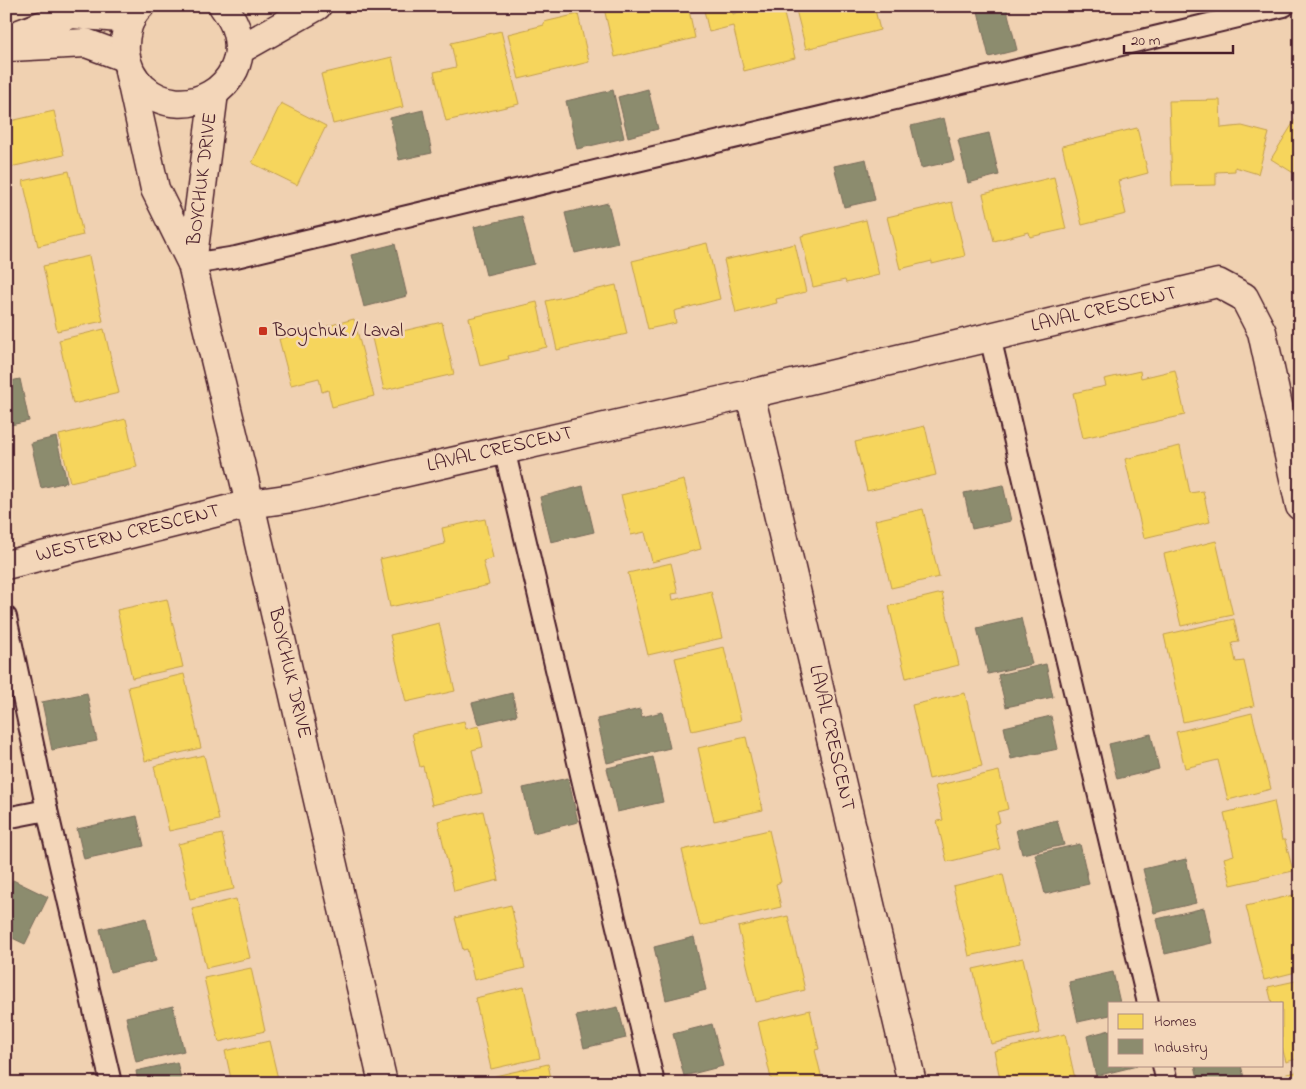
<svg xmlns="http://www.w3.org/2000/svg" width="1306" height="1089" font-family="'Indie Flower',sans-serif">
	<style>
		.homes { fill: #f6d55c; stroke: #c29e4d }
		.industry { fill: #8c8c6e; stroke: #786b5a }
		.lines { fill: none; stroke-linecap: round; stroke-linejoin: round }
		.service-casing { stroke: #4a1f2b; stroke-width: 24 }
		.minor-casing { stroke: #4a1f2b; stroke-width: 31 }
		.tertiary-casing { stroke: #4a1f2b; stroke-width: 31 }
		.service { stroke: #f3d6b9; stroke-width: 20 }
		.minor { stroke: #f3d6b9; stroke-width: 28 }
		.tertiary { stroke: #f3d6b9; stroke-width: 28 }
		.poi-dot { fill: #c8321e; stroke: #f3d6b9; stroke-width: 2 }
		.labels { text-anchor: middle; dominant-baseline: central; stroke-width: 5; stroke-linejoin: round; paint-order: stroke }
		.street-label { font-size: 20px; fill: #4a1f2b; stroke: #f3d6b9 }
		.poi-label { font-size: 20px; fill: #4a1f2b; stroke: #f3d6b9; text-anchor: start }
	</style>
	<rect width="100%" height="100%" fill="#f0d1b1"/>
	<filter id="ink" filterUnits="userSpaceOnUse"><feTurbulence type="fractalNoise" baseFrequency=".02" numOctaves="2"/><feDisplacementMap in="SourceGraphic" scale="10" xChannelSelector="R" yChannelSelector="G"/><feConvolveMatrix kernelMatrix="1 2 1 2 8 2 1 2 1" color-interpolation-filters="sRGB"/></filter>
	<g filter="url(#ink)">
		<g class="homes">
			<polygon points="612,6 688,6 695,38 615,57 604,8"/>
			<polygon points="703,6 731,6 733,14 741,11 740,6 782,6 795,58 744,71 733,26 709,32"/>
			<polygon points="795,6 874,6 880,30 806,49"/>
			<polygon points="578,14 589,62 519,79 508,34 544,25 544,22"/>
			<polygon points="501,31 519,104 446,121 434,72 456,67 451,43"/>
			<polygon points="392,57 403,107 333,124 321,74"/>
			<polygon points="1220,100 1221,128 1242,126 1269,133 1258,174 1235,167 1235,171 1216,172 1216,185 1172,186 1169,101"/>
			<polygon points="281,103 326,126 297,185 252,163"/>
			<polygon points="54,111 64,155 6,168 6,122"/>
			<polygon points="1300,112 1300,177 1271,159"/>
			<polygon points="1137,128 1148,173 1118,181 1126,214 1082,225 1062,146"/>
			<polygon points="69,171 83,235 38,246 23,181"/>
			<polygon points="1054,177 1066,229 1030,237 1029,232 994,241 983,194"/>
			<polygon points="952,202 965,256 932,264 932,261 900,269 887,217"/>
			<polygon points="866,220 879,275 846,283 845,280 813,287 801,236"/>
			<polygon points="707,243 720,299 674,311 676,323 648,329 632,261"/>
			<polygon points="795,244 806,292 776,299 777,303 736,313 724,260"/>
			<polygon points="89,256 103,321 57,331 43,266"/>
			<polygon points="616,285 627,334 557,350 546,301"/>
			<polygon points="537,302 547,347 508,356 509,359 480,366 469,318"/>
			<polygon points="354,319 374,396 332,407 328,390 322,392 319,378 291,385 279,339"/>
			<polygon points="442,322 454,374 384,390 372,338"/>
			<polygon points="104,329 119,393 73,404 59,340"/>
			<polygon points="1175,370 1185,415 1083,438 1073,393 1106,386 1104,379 1140,371 1141,378"/>
			<polygon points="126,419 137,467 70,482 59,435"/>
			<polygon points="925,426 936,475 867,491 855,442"/>
			<polygon points="1180,446 1190,493 1203,491 1210,522 1144,538 1125,459"/>
			<polygon points="684,480 701,549 652,562 645,532 631,535 621,495"/>
			<polygon points="923,509 939,577 891,588 875,520"/>
			<polygon points="485,519 493,558 483,561 489,585 390,607 380,559 445,544 442,528"/>
			<polygon points="1216,541 1233,615 1181,626 1164,554"/>
			<polygon points="671,563 678,593 672,594 673,600 711,591 722,638 648,655 628,573"/>
			<polygon points="942,593 959,665 906,678 889,606"/>
			<polygon points="167,599 183,667 132,678 117,610"/>
			<polygon points="1234,619 1239,642 1232,643 1236,662 1244,661 1254,706 1183,722 1164,635"/>
			<polygon points="439,623 455,691 406,702 390,635"/>
			<polygon points="724,647 741,720 692,731 675,658"/>
			<polygon points="184,674 201,748 145,761 128,687"/>
			<polygon points="965,693 982,766 929,779 912,705"/>
			<polygon points="1252,713 1271,789 1228,800 1218,760 1185,768 1176,732"/>
			<polygon points="464,721 466,729 479,726 483,747 472,750 482,793 432,805 423,766 420,767 412,733"/>
			<polygon points="746,737 763,810 714,821 698,748"/>
			<polygon points="204,755 219,820 169,831 154,766"/>
			<polygon points="999,771 1008,809 997,812 1000,822 994,824 1000,849 947,862 937,821 943,820 935,786"/>
			<polygon points="1274,801 1282,840 1285,840 1293,871 1231,885 1224,858 1234,855 1224,813"/>
			<polygon points="483,811 499,880 454,891 438,821"/>
			<polygon points="769,830 781,882 776,884 781,907 700,926 682,850"/>
			<polygon points="222,834 234,889 190,899 178,844"/>
			<polygon points="1003,874 1019,945 969,956 953,886"/>
			<polygon points="1298,894 1300,902 1300,971 1264,980 1246,906"/>
			<polygon points="236,899 250,958 206,968 192,909"/>
			<polygon points="511,905 525,968 474,980 467,949 463,950 455,918"/>
			<polygon points="788,916 805,990 756,1002 738,927"/>
			<polygon points="1023,958 1040,1033 991,1044 973,969"/>
			<polygon points="251,968 265,1031 219,1042 204,978"/>
			<polygon points="1300,980 1300,1058 1286,1062 1282,1047 1282,1003 1272,1003 1268,987"/>
			<polygon points="524,987 540,1058 491,1069 475,998"/>
			<polygon points="810,1010 819,1049 815,1050 823,1083 772,1083 758,1022"/>
			<polygon points="1065,1034 1076,1083 1001,1083 994,1051"/>
			<polygon points="269,1041 279,1083 232,1083 225,1051"/>
			<polygon points="548,1064 552,1083 497,1083 495,1076"/>
			<polygon points="1300,1071 1300,1083 1266,1083 1266,1079"/>
		</g>
		<g class="industry">
			<polygon points="981,6 1006,6 1017,50 989,57 977,7"/>
			<polygon points="648,89 658,129 628,137 618,97"/>
			<polygon points="613,90 624,138 577,149 566,101"/>
			<polygon points="423,110 432,153 399,160 390,118"/>
			<polygon points="944,118 954,161 921,168 911,126"/>
			<polygon points="989,133 999,175 968,183 958,140"/>
			<polygon points="866,159 875,200 844,207 834,166"/>
			<polygon points="608,203 618,243 575,253 565,213"/>
			<polygon points="522,216 534,264 486,275 474,227"/>
			<polygon points="395,244 407,296 364,307 351,255"/>
			<polygon points="20,379 29,421 6,426 6,382"/>
			<polygon points="56,437 67,482 41,488 31,443"/>
			<polygon points="1003,485 1011,521 972,529 964,493"/>
			<polygon points="583,486 594,532 551,542 540,497"/>
			<polygon points="1021,618 1032,664 988,674 977,628"/>
			<polygon points="1046,664 1053,697 1006,707 998,675"/>
			<polygon points="87,693 97,741 52,750 42,702"/>
			<polygon points="512,693 517,715 478,724 472,703"/>
			<polygon points="640,709 642,717 662,712 670,748 607,763 597,719"/>
			<polygon points="1051,716 1058,749 1011,759 1004,727"/>
			<polygon points="1151,734 1159,769 1117,779 1109,744"/>
			<polygon points="653,757 663,802 617,812 607,768"/>
			<polygon points="6,763 14,796 6,798"/>
			<polygon points="568,778 578,822 533,833 523,788"/>
			<polygon points="137,816 144,846 84,859 77,829"/>
			<polygon points="1057,820 1064,845 1022,854 1016,830"/>
			<polygon points="1080,844 1089,884 1045,894 1035,854"/>
			<polygon points="1186,859 1196,903 1154,913 1143,869"/>
			<polygon points="13,880 48,897 25,944 6,935 6,894"/>
			<polygon points="1204,908 1212,943 1165,954 1157,919"/>
			<polygon points="146,918 156,961 110,972 100,929"/>
			<polygon points="694,937 706,990 666,1000 654,947"/>
			<polygon points="1113,972 1120,1003 1110,1003 1110,1015 1078,1022 1069,982"/>
			<polygon points="173,1006 184,1051 136,1062 126,1017"/>
			<polygon points="618,1007 626,1038 584,1048 576,1016"/>
			<polygon points="712,1024 723,1066 684,1076 673,1034"/>
			<polygon points="1110,1030 1110,1065 1137,1066 1096,1076 1087,1036"/>
			<polygon points="177,1062 182,1083 138,1083 136,1071"/>
			<polygon points="1195,1065 1241,1065 1244,1078 1223,1083 1199,1083"/>
		</g>
		<g class="lines">
			<defs>
				<g id="service">
					<polyline points="192,264 236,257 1284,6"/>
					<polyline points="990,337 1148,1003"/>
					<polyline points="504,449 654,1083"/>
					<polyline points="6,617 47,810 111,1083"/>
					<polyline points="6,818 47,810"/>
					<polyline points="1163,1065 1167,1083"/>
				</g>
				<g id="minor">
					<polyline points="6,39 72,14 131,19"/>
					<polyline points="10,47 86,43 126,58"/>
					<polyline points="750,394 912,1083"/>
					<polyline points="6,565 250,504 293,498 750,394 1218,283 1244,297 1262,332 1300,506"/>
				</g>
				<g id="tertiary">
					<path d="M140,6C128,16 124,37 125,52C127,67 132,77 143,88C184,125 251,87 237,33C235,23 229,14 223,6"/>
					<polyline points="239,50 317,6"/>
					<polyline points="129,71 155,189 192,264 250,504 383,1083"/>
					<polyline points="192,264 214,93"/>
				</g>
			</defs>
			<use href="#service" class="service-casing"/>
			<use href="#minor" class="minor-casing"/>
			<use href="#tertiary" class="tertiary-casing"/>
			<use href="#service" class="service"/>
			<use href="#minor" class="minor"/>
			<use href="#tertiary" class="tertiary"/>
		</g>
	</g>
	<rect class="poi-dot" x="258" y="326" width="10" height="10" rx="2.5"/>
	<g class="labels">
		<g class="street-label">
			<text transform="translate(203 179) rotate(-83)">BOYCHUK DRIVE</text>
			<text transform="translate(1104 310) rotate(-13)">LAVAL CRESCENT</text>
			<text transform="translate(500 450) rotate(-13)">LAVAL CRESCENT</text>
			<text transform="translate(128 534) rotate(-14)">WESTERN CRESCENT</text>
			<text transform="translate(289 673) rotate(77)">BOYCHUK DRIVE</text>
			<text transform="translate(831 738) rotate(77)">LAVAL CRESCENT</text>
		</g>
		<g class="poi-label">
			<text x="273" y="331">Boychuk / Laval</text>
		</g>
	</g>
	<rect width="1306" height="1089" fill="none" stroke="#f3d6b9" stroke-width="25"/>
	<rect x="12" y="12" width="1281" height="1064" fill="none" stroke="#4a1f2b" stroke-width="2" filter="url(#ink)"/>
	<rect x="1108" y="1002" width="175" height="65" fill="#f3d6b9" stroke="#af8d80"/>
	<rect x="1118" y="1014" width="25" height="15" fill="#f6d55c" stroke="#af8d80"/>
	<text x="1154" y="1026" font-size="15" fill="#4a1f2b">Homes</text>
	<rect x="1118" y="1039" width="25" height="15" fill="#8c8c6e" stroke="#af8d80"/>
	<text x="1154" y="1052" font-size="15" fill="#4a1f2b">Industry</text>
	<path d="M1124 45v8h109v-8" fill="none" stroke="#4a1f2b" stroke-width="2.5"/>
	<text x="1131" y="45" font-size="15" fill="#4a1f2b" stroke="#f3d6b9" stroke-width="4" paint-order="stroke">20 m</text>
</svg>
